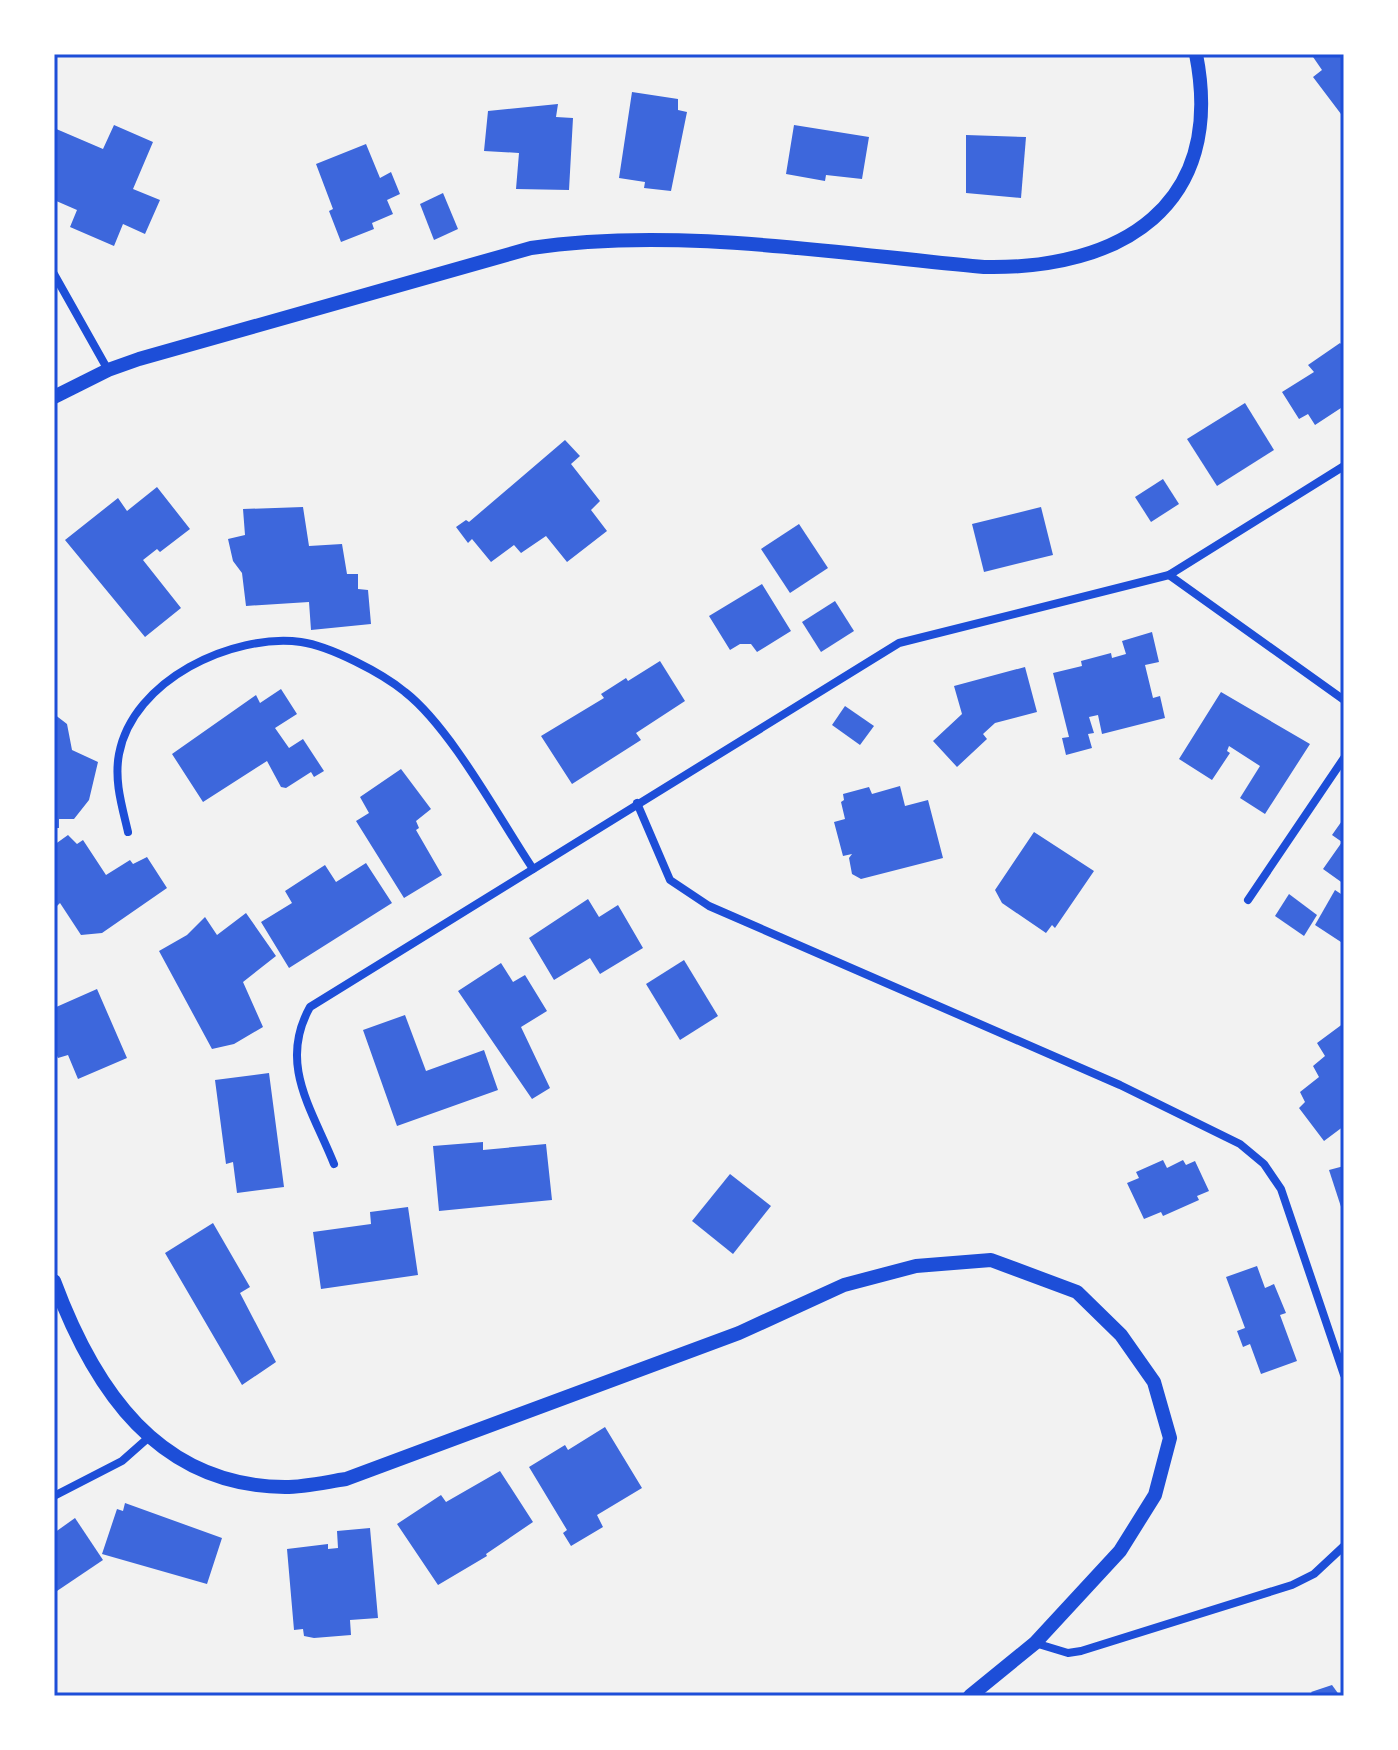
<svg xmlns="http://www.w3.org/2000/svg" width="1398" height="1750" font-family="Figtree,sans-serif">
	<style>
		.building { fill: #3d67dc }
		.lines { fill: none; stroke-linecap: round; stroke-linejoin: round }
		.minor { stroke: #1d4ed8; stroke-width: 8 }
		.tertiary { stroke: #1d4ed8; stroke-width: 14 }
		.neatline { fill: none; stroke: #1d4ed8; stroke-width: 3 }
	</style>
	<rect width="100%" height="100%" fill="#f2f2f2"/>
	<g class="building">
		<polygon points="1311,54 1344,54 1344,118 1313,77 1322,70"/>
		<polygon points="632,92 678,99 678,110 687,112 671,191 644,188 645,182 619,178"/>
		<polygon points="558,104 556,117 573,118 569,190 516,189 519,153 484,151 488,111"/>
		<polygon points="114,125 153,142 133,189 160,200 145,234 123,224 114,246 70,227 77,210 54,200 54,128 103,149"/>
		<polygon points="794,125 869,137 862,179 826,175 825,181 786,174"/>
		<polygon points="966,135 1026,137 1021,198 966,193"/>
		<polygon points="366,144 380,178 391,172 400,194 387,200 393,214 372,223 374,229 341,242 329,211 333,209 316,164"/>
		<polygon points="443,193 458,229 434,240 420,204"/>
		<polygon points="1340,343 1344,347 1344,406 1315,425 1308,414 1299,419 1282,392 1314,372 1308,365"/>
		<polygon points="1245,403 1274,450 1217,486 1187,439"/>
		<polygon points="565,440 580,456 571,464 600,501 591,510 607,531 567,562 546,536 521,553 514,545 491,562 472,539 468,543 456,527 466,520 469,522"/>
		<polygon points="1163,479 1179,504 1151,522 1135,497"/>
		<polygon points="157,487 190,529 160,552 157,549 143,560 181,608 145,637 65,540 118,498 127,511"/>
		<polygon points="303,507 309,546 342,544 347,574 358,574 358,589 368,590 371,624 311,630 309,602 246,606 242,573 233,561 228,539 245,535 243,509"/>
		<polygon points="1041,507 1053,555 984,572 972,524"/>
		<polygon points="799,524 828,568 790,593 761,549"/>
		<polygon points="762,584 791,631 757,652 751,644 740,644 730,650 709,616"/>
		<polygon points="835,601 854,631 821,652 802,622"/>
		<polygon points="1152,632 1159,662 1145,665 1153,698 1160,696 1165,718 1102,734 1098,715 1089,717 1094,733 1088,734 1092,748 1066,755 1062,738 1069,737 1053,673 1082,666 1081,661 1111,653 1112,658 1126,654 1122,641"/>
		<polygon points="660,661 685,701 636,733 641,740 572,784 541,736 604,698 601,694 626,678 628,681"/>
		<polygon points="1025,667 1037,712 995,723 983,734 987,739 957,767 933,741 962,714 954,686"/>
		<polygon points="281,689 297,714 275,728 289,748 303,739 324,771 314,777 311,772 286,788 281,787 267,761 203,802 172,754 256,695 260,703"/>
		<polygon points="1221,692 1310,744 1265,814 1240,798 1260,766 1229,746 1227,751 1230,753 1212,780 1179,759"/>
		<polygon points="845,706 874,726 860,745 832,725"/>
		<polygon points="54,714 67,724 72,750 98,762 89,800 74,819 59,819 59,828 54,828"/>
		<polygon points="401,769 431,809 416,821 419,828 416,830 442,875 404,898 356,821 369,813 360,797"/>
		<polygon points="900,786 905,806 928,800 943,858 861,879 852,874 849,858 852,854 843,856 834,822 845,819 841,802 844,800 843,794 869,787 872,794"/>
		<polygon points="1344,818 1344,884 1323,869 1342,842 1332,835"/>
		<polygon points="1034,832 1094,871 1055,928 1052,925 1046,933 1002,903 995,890"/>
		<polygon points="68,835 77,844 83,840 106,875 130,860 133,864 147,857 167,888 102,933 81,935 60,903 56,907 54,903 54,845"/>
		<polygon points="366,863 392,903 289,968 261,922 292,903 285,891 325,865 336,882"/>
		<polygon points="1335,890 1344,896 1344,944 1315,925"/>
		<polygon points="1289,894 1317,915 1304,936 1275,916"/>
		<polygon points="588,899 599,917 618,905 643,948 600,974 590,958 554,980 529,938"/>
		<polygon points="246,913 276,956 243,982 263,1027 234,1044 212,1049 159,951 187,935 205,917 217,935"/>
		<polygon points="684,960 718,1016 680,1040 646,984"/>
		<polygon points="501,963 513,982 525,975 547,1011 521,1027 550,1088 532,1099 458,991"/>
		<polygon points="97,989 127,1058 78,1079 68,1055 58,1058 54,1050 54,1008"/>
		<polygon points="405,1015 426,1071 484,1050 498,1090 397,1126 363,1030"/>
		<polygon points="1344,1023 1344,1126 1324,1141 1299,1108 1305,1102 1300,1092 1319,1077 1313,1066 1325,1056 1317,1043"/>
		<polygon points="269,1073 284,1187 237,1193 233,1162 226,1164 215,1080"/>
		<polygon points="483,1142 483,1150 546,1144 552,1200 439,1211 433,1146"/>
		<polygon points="1163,1160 1167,1168 1183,1160 1186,1165 1195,1161 1209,1191 1197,1196 1199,1200 1163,1216 1161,1212 1144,1219 1127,1183 1139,1178 1136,1172"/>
		<polygon points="1344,1166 1344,1213 1343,1213 1329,1170"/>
		<polygon points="730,1174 771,1206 733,1254 692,1221"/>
		<polygon points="408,1207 418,1275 321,1289 313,1232 371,1224 370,1212"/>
		<polygon points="213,1223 250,1287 240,1293 276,1362 242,1385 165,1253"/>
		<polygon points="1257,1266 1265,1288 1274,1284 1286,1313 1280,1315 1297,1361 1261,1374 1250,1344 1243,1347 1237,1331 1245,1328 1226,1277"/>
		<polygon points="605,1427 642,1488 597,1515 603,1527 571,1546 563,1533 567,1530 529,1467 565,1445 568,1450"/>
		<polygon points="500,1471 533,1522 486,1554 487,1556 438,1585 397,1524 441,1495 446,1502"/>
		<polygon points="125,1503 222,1538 207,1584 102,1554 117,1509 123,1511"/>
		<polygon points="75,1518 103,1560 54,1593 54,1533"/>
		<polygon points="370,1528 378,1618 350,1620 351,1635 314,1638 304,1636 303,1629 294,1630 287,1549 328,1544 328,1549 338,1548 337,1531"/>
		<polygon points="1332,1685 1340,1696 1314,1696 1311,1692"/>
	</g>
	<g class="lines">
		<g class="minor">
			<polyline points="54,274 108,370"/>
			<polyline points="1169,575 1344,700"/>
			<polyline points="637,803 670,880 709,906 1120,1085 1240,1144 1264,1164 1281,1189 1344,1375"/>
			<path d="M128,832C122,806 114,781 119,754C133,680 232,633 301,642C330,646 382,673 405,692C451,728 499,818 533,869"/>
			<polyline points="1248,900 1344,758"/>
			<path d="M334,1164C312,1109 278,1064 310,1007L899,643L1169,575L1344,466"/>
			<polyline points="54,1496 122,1461 148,1438"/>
			<polyline points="1035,1643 1068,1653 1081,1651 1292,1585 1314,1574 1344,1546"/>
		</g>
		<g class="tertiary">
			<path d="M54,397L108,370L139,359L531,248C675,226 839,254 984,267C1121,270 1226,206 1196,54"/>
			<path d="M54,1281C94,1389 158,1486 285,1487C305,1487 326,1482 346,1479L739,1333L844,1285L916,1266L991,1260L1077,1292L1121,1335L1154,1382L1170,1438L1155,1495L1120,1551L1035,1643L970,1696"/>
		</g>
	</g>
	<rect width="1398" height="1750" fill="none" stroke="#ffffff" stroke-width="112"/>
	<rect x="56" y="56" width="1286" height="1638" class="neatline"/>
</svg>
